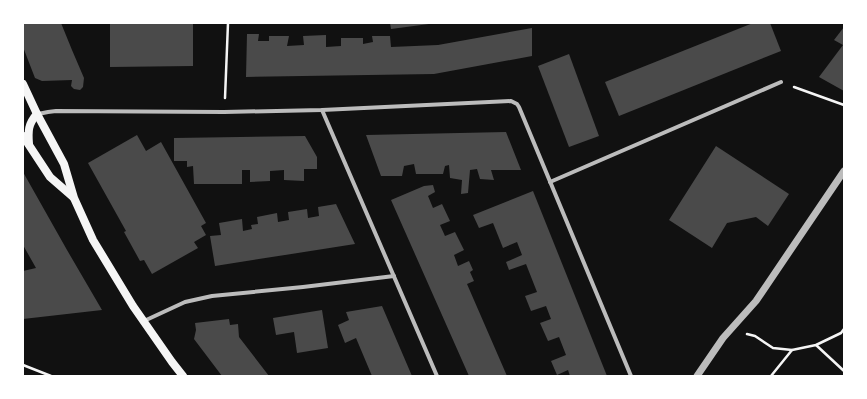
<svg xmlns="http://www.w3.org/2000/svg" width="867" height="399" font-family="'Roboto Condensed',sans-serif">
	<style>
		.building { fill: #4a4a4a }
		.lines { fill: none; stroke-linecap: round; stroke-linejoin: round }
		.path { stroke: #f5f5f5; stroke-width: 2.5 }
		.minor { stroke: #bcbcbc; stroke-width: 4 }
		.tertiary { stroke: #bcbcbc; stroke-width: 7 }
		.secondary { stroke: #f5f5f5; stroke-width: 8 }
	</style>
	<rect width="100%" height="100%" fill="#111"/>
	<g class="building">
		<polygon points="23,23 61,23 72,50 84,78 83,87 80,90 74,89 71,86 72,80 42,81 35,78 23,47"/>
		<polygon points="110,23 193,23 193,66 110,67"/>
		<polygon points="390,23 429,23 429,24 391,29"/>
		<polygon points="753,23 770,23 781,51 619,116 605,82"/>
		<polygon points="844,27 844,91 819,77 843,45 834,40"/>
		<polygon points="532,28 532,56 434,74 246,77 247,34 259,34 258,41 269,41 269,36 289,36 287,46 304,45 303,36 326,35 326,47 341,46 341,38 363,38 363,44 373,42 372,36 390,36 391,47 438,45"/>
		<polygon points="569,54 599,136 569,147 538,66"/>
		<polygon points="506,132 521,170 491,170 494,180 480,179 477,169 470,170 468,193 461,194 462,180 450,178 449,165 445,166 443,174 416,174 414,164 404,166 402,176 381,176 366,135"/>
		<polygon points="137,135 146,151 161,142 206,223 201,226 206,235 194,242 198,248 152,274 144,260 140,261 124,232 126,231 88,163"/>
		<polygon points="305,136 317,157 317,169 304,169 304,181 284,180 284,170 270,171 270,181 250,182 250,170 242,170 242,184 194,184 193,166 187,167 187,161 174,161 174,138"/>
		<polygon points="716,146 789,194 768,226 756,217 727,223 712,248 669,220"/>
		<polygon points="23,172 67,250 102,310 23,319 23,271 36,268 23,245"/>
		<polygon points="433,185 435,192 428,196 433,208 442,204 450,221 440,225 445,236 455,232 464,250 454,255 458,266 469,261 473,270 470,272 474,281 467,284 507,376 469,376 391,200 424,186"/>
		<polygon points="533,191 607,376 570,376 568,370 557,375 551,361 566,355 559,337 548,341 540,323 551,319 546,306 531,311 525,296 537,292 526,264 509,270 506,262 522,255 517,242 503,248 493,223 479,228 473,215"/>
		<polygon points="336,204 355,244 215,266 210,236 221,235 219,223 242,219 243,231 252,229 251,225 258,224 257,217 277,213 278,222 289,220 288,212 307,209 308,218 319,216 318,207"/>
		<polygon points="382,306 412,376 372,376 356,338 345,343 338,325 349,320 346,312"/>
		<polygon points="322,310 328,348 297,353 294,332 276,335 273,318"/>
		<polygon points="229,319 230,325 238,324 239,337 269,376 222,376 194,339 196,330 195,323"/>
	</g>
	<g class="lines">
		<g class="path">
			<polyline points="794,87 844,105"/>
			<polyline points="225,98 228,23"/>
			<polyline points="747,334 755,336 773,348 792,350 816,345 841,333 844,329"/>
			<polyline points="816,345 844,371"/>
			<polyline points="23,365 51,376"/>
			<polyline points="771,376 792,350"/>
		</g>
		<g class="minor">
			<polyline points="322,110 437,376"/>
			<polyline points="38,114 48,112 56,111 224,112 322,110 511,101 517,104 519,107 631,376"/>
			<polyline points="550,182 781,82"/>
			<polyline points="144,321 185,302 212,296 303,287 394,276"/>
		</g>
		<polyline class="tertiary" points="697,376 723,338 756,301 844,171"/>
		<g class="secondary">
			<polyline points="23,84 37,114 64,164 74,198 93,240 133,306 172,362 183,376"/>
			<polyline points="23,136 50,177 73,197"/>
			<path d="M29,144C28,131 28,124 37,114"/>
		</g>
	</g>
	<rect width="867" height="399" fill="none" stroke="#ffffff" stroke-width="48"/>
</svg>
